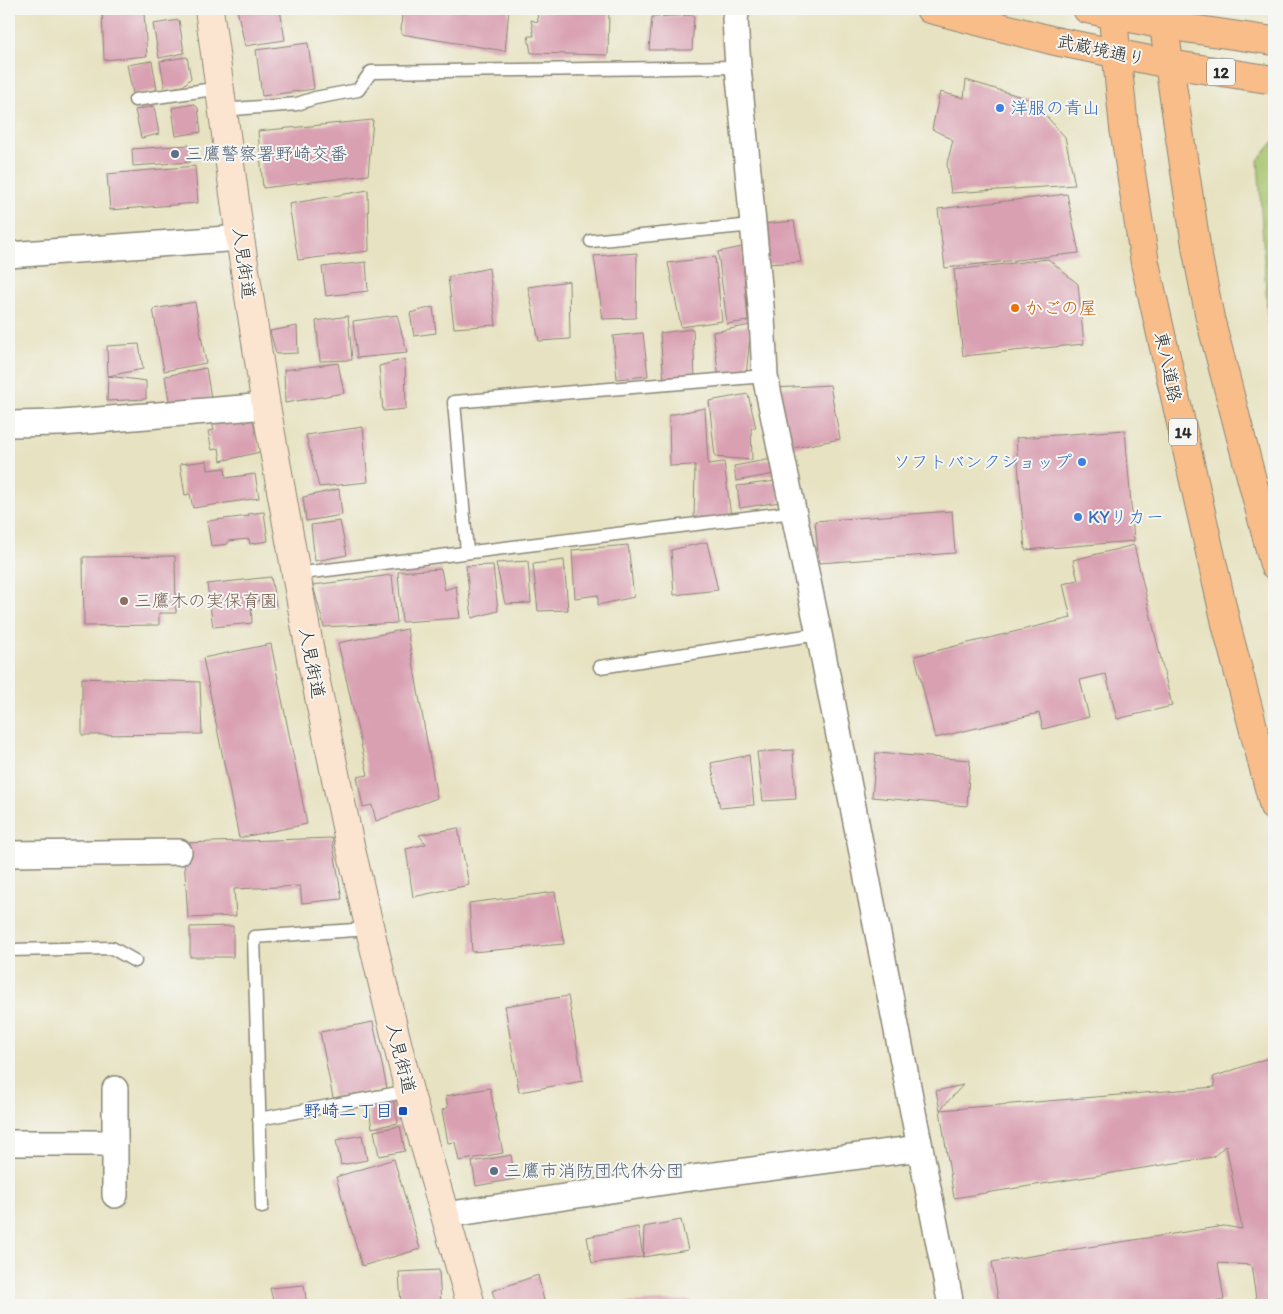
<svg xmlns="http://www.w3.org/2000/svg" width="1283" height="1314" font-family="Itim,'Klee One',sans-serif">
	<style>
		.green { fill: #a4c36b; stroke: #68774b }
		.building { fill: #d9a0b2 }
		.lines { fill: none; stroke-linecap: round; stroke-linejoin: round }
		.service-casing { stroke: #898676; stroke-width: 15 }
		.minor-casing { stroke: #898676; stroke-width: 28 }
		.secondary-casing { stroke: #898676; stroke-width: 30 }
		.primary-casing { stroke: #898676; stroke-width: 30 }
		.service { stroke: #fff; stroke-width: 12 }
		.minor { stroke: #fff; stroke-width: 25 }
		.secondary { stroke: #fce5d0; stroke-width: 28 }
		.primary { stroke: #f8bd89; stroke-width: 28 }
		.shop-dot { fill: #3f7fe0; stroke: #f6f6f2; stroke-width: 2 }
		.service-dot { fill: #5c6f8a; stroke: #f6f6f2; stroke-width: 2 }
		.food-dot { fill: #e8710a; stroke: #f6f6f2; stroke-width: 2 }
		.education-dot { fill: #8d6e63; stroke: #f6f6f2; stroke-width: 2 }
		.transit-dot { fill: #1a4fb4; stroke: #f6f6f2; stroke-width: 2 }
		.labels { text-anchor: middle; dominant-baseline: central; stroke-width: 4; stroke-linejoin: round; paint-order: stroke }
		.shield { fill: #f6f6f2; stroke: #686867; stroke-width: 1 }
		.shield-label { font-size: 16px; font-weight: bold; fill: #2b2b2b }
		.street-label { font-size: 18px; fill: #2b2b2b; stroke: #f6f6f2 }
		.shop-label { font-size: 18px; fill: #366cbe; stroke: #f6f6f2; text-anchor: start }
		.service-label { font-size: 18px; fill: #4e5e75; stroke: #f6f6f2; text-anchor: start }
		.food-label { font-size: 18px; fill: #c56008; stroke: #f6f6f2; text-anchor: start }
		.education-label { font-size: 18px; fill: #785e54; stroke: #f6f6f2; text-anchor: start }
		.transit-label { font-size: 18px; fill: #164399; stroke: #f6f6f2; text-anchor: end }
	</style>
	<rect width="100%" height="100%" fill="#f6f6f2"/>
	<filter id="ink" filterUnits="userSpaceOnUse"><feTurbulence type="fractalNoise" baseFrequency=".02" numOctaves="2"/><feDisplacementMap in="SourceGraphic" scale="10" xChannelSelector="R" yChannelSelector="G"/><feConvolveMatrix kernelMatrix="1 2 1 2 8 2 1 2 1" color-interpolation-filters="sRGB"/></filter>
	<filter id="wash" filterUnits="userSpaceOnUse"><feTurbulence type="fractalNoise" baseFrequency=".0096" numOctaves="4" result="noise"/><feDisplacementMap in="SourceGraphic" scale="20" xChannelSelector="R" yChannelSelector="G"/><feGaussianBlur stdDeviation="1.12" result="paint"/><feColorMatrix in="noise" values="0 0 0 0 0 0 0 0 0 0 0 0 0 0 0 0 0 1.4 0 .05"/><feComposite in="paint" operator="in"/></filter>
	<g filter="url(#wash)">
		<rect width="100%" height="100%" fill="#e7e2c1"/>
		<polygon class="green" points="1274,141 1274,325 1268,325 1258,160"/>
		<g id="blocks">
			<g class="building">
				<polygon points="102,9 162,9 144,13 147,56 104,60"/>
				<polygon points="237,9 280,9 285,40 245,46"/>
				<polygon points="402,9 509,9 505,51 401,34"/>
				<polygon points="550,9 609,9 608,55 531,53 528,36 534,36 531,20 538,22 537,12 550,10"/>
				<polygon points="694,15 692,50 649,50 652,17"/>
				<polygon points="179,20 184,53 159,58 153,24"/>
				<polygon points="308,43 314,89 262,96 256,50"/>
				<polygon points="187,57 191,78 183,86 165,89 160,61"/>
				<polygon points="152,61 157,90 133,94 127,65"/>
				<polygon points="966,80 1032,100 1065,137 1075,185 951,193 947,164 953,140 932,129 940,92 964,98"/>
				<polygon points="194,104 198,108 201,132 176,136 172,108"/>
				<polygon points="154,106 159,134 141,138 135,110"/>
				<polygon points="373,120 368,175 263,188 258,131"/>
				<polygon points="189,145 190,162 133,166 132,149"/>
				<polygon points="195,166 198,203 110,210 107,174"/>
				<polygon points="368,190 369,251 298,260 289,204"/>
				<polygon points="1067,194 1079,253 945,268 938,209"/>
				<polygon points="794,221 801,262 767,264 762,224"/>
				<polygon points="742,247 748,321 727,324 718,252"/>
				<polygon points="637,253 636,318 603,319 594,256"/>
				<polygon points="715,257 722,321 681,327 668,263"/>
				<polygon points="1048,259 1078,284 1084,344 963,356 954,270"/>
				<polygon points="366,262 368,291 326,296 322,267"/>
				<polygon points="489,268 496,325 454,328 448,277"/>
				<polygon points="569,281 570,339 539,341 528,287"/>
				<polygon points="195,302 206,363 164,371 153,309"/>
				<polygon points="433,307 436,333 414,336 410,313"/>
				<polygon points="397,315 407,353 357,358 353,321"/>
				<polygon points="348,316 352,360 320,361 316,321"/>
				<polygon points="751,325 746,377 719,379 713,332"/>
				<polygon points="297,326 298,353 276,354 270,331"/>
				<polygon points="693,329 695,379 664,382 660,333"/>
				<polygon points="643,333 648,376 617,379 613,336"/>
				<polygon points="139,344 143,369 108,376 107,346"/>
				<polygon points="405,359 406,409 383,411 379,366"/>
				<polygon points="338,363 344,393 285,403 284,370"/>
				<polygon points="206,368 211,398 170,406 165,376"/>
				<polygon points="108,376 146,381 146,399 107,401"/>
				<polygon points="830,385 840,439 793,448 774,388"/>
				<polygon points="748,394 756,428 751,428 752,460 715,457 709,401"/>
				<polygon points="705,408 708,464 724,462 731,517 694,523 695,465 670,466 669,415"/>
				<polygon points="251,410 260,452 221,461 219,448 212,450 208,431 214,430 211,418"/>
				<polygon points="363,427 368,482 319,487 306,435"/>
				<polygon points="1125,430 1134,541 1025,550 1016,438"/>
				<polygon points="772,459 774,474 736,481 734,466"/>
				<polygon points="207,461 208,470 225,468 226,478 255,474 259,498 193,508 190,494 185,495 180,464"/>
				<polygon points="777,481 780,502 740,508 737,486"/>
				<polygon points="339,489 342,515 306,521 303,497"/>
				<polygon points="952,511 955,553 819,563 815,521"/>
				<polygon points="264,512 268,541 250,544 249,539 228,541 228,544 211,546 207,521 249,516 248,514"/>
				<polygon points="340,521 347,555 315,561 311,525"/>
				<polygon points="707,542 718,590 674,595 671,550"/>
				<polygon points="628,545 634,597 598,605 598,595 575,598 572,550"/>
				<polygon points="1134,545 1172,706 1117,719 1106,674 1080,680 1089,717 1043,729 1039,713 935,738 915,656 1071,618 1063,584 1078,580 1073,560"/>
				<polygon points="175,556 176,613 159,613 159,625 84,626 83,557"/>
				<polygon points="564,560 568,610 538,611 533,564"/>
				<polygon points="528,561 531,603 505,604 496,563"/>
				<polygon points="493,565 498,611 472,618 466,566"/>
				<polygon points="441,569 445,590 456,586 460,618 402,622 398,572"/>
				<polygon points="392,575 397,623 324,627 313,585"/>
				<polygon points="271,577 276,606 263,607 262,600 251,601 252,623 213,627 207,584"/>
				<polygon points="407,629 437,798 376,821 372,805 363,807 357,777 368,775 338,643"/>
				<polygon points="271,644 307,824 239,838 203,658"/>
				<polygon points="82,678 200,682 202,734 82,735"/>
				<polygon points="793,750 796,799 763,801 757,752"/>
				<polygon points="876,753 970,760 967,806 872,797"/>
				<polygon points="749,755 754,805 720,808 711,763"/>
				<polygon points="458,828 469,885 413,897 406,849 426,844 419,835"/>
				<polygon points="332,838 342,899 302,903 300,886 234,889 236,916 188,918 183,843"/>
				<polygon points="555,892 564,944 472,952 469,903"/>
				<polygon points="233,926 233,957 190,957 190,927"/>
				<polygon points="568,996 583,1081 519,1092 505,1006"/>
				<polygon points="373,1022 387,1088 333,1098 320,1032"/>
				<polygon points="1271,1057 1274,1079 1274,1305 1257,1305 1251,1265 1218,1263 1224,1300 1193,1305 999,1305 992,1262 1224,1226 1242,1229 1226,1145 1213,1157 954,1198 940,1110 1215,1087 1213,1077"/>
				<polygon points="963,1085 940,1110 936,1091"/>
				<polygon points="490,1088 503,1153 459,1161 455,1142 448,1143 442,1110 448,1108 446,1096"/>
				<polygon points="393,1098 398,1123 372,1128 368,1103"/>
				<polygon points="400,1126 405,1151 379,1156 374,1131"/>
				<polygon points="362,1135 367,1160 341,1165 336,1140"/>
				<polygon points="511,1155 515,1179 476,1186 472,1162"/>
				<polygon points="394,1159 420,1249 362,1266 336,1177"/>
				<polygon points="681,1220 688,1250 643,1257 644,1227"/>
				<polygon points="638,1227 643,1257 592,1263 587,1237"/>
				<polygon points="439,1270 441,1305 401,1305 399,1272"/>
				<polygon points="538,1275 545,1305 497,1305 492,1291"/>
				<polygon points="304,1285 307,1305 274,1305 270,1288"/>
				<polygon points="690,1300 691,1305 617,1305 617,1303"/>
			</g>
		</g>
	</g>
	<g filter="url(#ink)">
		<use href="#blocks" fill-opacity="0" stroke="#898676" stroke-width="1"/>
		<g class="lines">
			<defs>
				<g id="service">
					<polyline points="135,100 221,88"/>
					<polyline points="223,110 297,104 315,98 358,90 371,72 738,67"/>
					<polyline points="591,241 753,225"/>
					<polyline points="467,552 454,402 765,376"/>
					<polyline points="295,574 793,512"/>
					<polyline points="600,667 819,634"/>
					<polyline points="9,950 112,948 135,961"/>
					<polyline points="259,1119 409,1091"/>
					<polyline points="262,1207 254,937 369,929"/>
				</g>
				<g id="minor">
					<polyline points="737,9 735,19 738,67 762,317 765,376 819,634 951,1305"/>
					<polyline points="9,255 240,238"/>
					<polyline points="9,424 62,423 266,406"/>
					<polyline points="9,854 179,852"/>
					<polyline points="9,1143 115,1143"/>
					<polyline points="115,1195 115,1089"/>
					<polyline points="445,1215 684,1179 920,1148"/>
				</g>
				<polyline id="secondary" points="209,9 240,238 266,406 312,663 349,841 389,1010 409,1091 471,1305"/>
				<g id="primary">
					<polyline points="930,9 1055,41 1169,64 1274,80"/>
					<polyline points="1087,9 1164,25 1274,41"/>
					<polyline points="1112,9 1124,128 1145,263 1227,628 1274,807"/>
					<polyline points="1162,9 1169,64 1197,252 1210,318 1274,565"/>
				</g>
			</defs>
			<use href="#service" class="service-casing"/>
			<use href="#minor" class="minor-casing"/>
			<use href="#secondary" class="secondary-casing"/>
			<use href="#primary" class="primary-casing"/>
			<use href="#service" class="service"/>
			<use href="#minor" class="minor"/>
			<use href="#secondary" class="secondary"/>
			<use href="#primary" class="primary"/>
		</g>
	</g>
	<g class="shop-dot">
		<circle cx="1000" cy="108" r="5"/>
		<circle cx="1082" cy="462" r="5"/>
		<circle cx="1078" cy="517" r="5"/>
	</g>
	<g class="service-dot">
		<circle cx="175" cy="154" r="5"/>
		<circle cx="494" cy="1171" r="5"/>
	</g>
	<circle class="food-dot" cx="1015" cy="308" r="5"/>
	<circle class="education-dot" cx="124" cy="601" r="5"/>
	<rect class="transit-dot" x="398" y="1106" width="10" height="10" rx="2.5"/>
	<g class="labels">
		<g class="shield">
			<rect x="1207" y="58.5" width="28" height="27" rx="4"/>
			<rect x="1169" y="418.5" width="28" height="27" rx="4"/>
		</g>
		<g class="shield-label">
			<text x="1221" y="72">12</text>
			<text x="1183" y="432">14</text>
		</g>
		<g class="street-label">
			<text transform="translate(1101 50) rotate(12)">武蔵境通り</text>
			<text transform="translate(244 263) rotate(82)">人見街道</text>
			<text transform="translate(1168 367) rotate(78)">東八道路</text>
			<text transform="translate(312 663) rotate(79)">人見街道</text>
			<text transform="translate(401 1058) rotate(76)">人見街道</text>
		</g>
		<g class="shop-label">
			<text x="1010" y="108">洋服の青山</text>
			<text x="1072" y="462" text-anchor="end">ソフトバンクショップ</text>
			<text x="1088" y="517">KYリカー</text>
		</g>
		<g class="service-label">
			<text x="185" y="154">三鷹警察署野崎交番</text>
			<text x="504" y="1171">三鷹市消防団代休分団</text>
		</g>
		<g class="food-label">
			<text x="1025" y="308">かごの屋</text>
		</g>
		<g class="education-label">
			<text x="134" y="601">三鷹木の実保育園</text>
		</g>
		<g class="transit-label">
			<text x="393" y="1111">野崎二丁目</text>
		</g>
	</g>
	<rect width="1283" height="1314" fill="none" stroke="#f6f6f2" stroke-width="30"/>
</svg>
